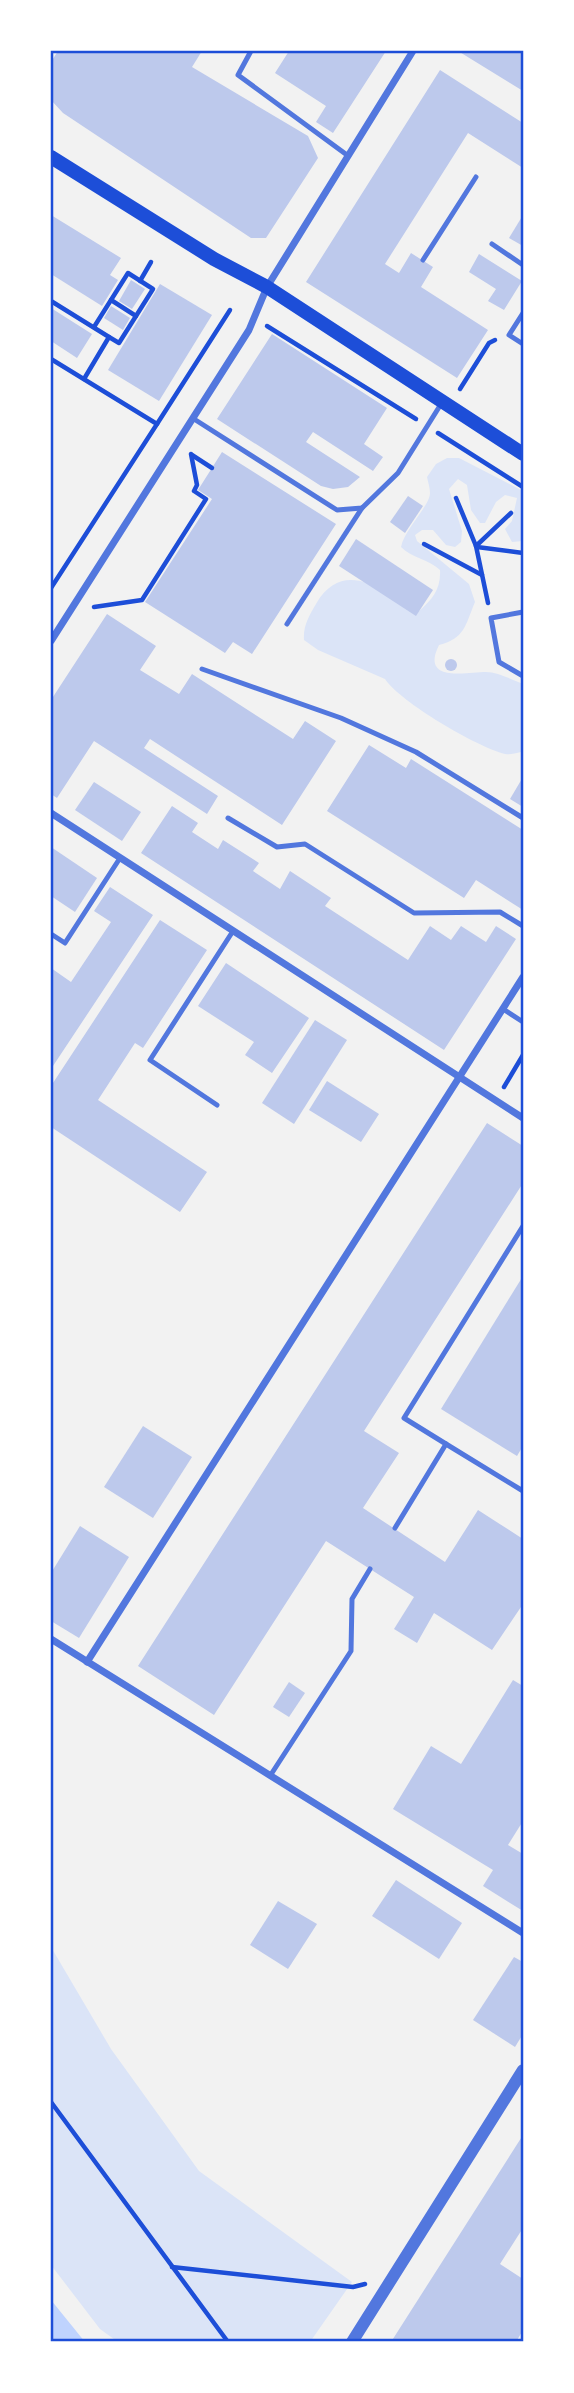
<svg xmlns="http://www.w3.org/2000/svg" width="574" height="2393" font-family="Arial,sans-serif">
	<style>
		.green { fill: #dbe4f7 }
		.water { fill: #bfd3fe }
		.building { fill: #bdc9ec }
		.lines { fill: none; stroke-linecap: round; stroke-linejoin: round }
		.path { stroke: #1d4ed8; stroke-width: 4.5 }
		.service { stroke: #5277de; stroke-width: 5 }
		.minor { stroke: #5277de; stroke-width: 7 }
		.tertiary { stroke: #5277de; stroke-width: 12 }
		.secondary { stroke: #1d4ed8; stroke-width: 14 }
		.neatline { fill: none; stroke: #1d4ed8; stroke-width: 2.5 }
	</style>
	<rect width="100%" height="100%" fill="#f2f2f2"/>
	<g class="green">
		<path d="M447,458H459L523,491V541L512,542L505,529L512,521L517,498L505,495L496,502L485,523H480L471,510L467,485L458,479L449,489L462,531L461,542L455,547L446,545L433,530H422L415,535L417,541L469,584L475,602C465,626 465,638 439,645C420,683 467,672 486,672C498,672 512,680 523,684L521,752C516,753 510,755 505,754C477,747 400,702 385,679L318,650L304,640C303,626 309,616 316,604C343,557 384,590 418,612C433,599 441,589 440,570C428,559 412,558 401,547C405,528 430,506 430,493C430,488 428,482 427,477L436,464Z"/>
		<polygon points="51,1947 111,2049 199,2171 352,2282 310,2342 118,2342 100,2329 51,2265"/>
	</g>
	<polygon class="water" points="51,2300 85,2342 51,2342"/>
	<g class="building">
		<polygon points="58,51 202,51 192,67 308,136 318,158 266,238 251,238 63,113 51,100 51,62"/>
		<polygon points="289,51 386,51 333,133 316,122 326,106 275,73"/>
		<polygon points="458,51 523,51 523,91"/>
		<polygon points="440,70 523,123 523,168 468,133 385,264 399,273 411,253 433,267 421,287 488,330 457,378 306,282"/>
		<polygon points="51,215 121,258 110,275 118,280 102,306 51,274"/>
		<polygon points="523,215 523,246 509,238"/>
		<polygon points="479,254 522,281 504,310 488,301 496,289 469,272"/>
		<polygon points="131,280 145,289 132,309 119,301"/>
		<polygon points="160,284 212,315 159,401 108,370"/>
		<polygon points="111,306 130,318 123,330 104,318"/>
		<polygon points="51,308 92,334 77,358 51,341"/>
		<polygon points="272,334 387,408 364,444 383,457 373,471 313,432 306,442 360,477 348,487 333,489 321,486 217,419"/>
		<polygon points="222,452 336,524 252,654 233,642 225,653 145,602 212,499 198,490"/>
		<polygon points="408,496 423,506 405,533 390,522"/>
		<polygon points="356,539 433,590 416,616 339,566"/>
		<polygon points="107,614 156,646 140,670 179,694 192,674 293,739 305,721 336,741 282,825 150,739 144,748 218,796 207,814 94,741 57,798 51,794 51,700"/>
		<circle cx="451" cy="665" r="6"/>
		<polygon points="369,745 406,768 411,759 523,830 523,910 476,880 464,898 327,811"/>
		<polygon points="523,777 523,807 510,799"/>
		<polygon points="94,782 141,812 122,841 75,810"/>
		<polygon points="172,806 198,823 192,832 218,849 223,840 259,863 253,871 280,889 290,871 331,898 325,906 408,960 430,926 451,940 461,926 486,942 496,926 516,939 444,1050 141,853"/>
		<polygon points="51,847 97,878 75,912 51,896"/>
		<polygon points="110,887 153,915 53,1066 51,968 71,982 111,922 94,911"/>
		<polygon points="160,920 207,950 143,1048 135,1043 98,1100 207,1172 180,1212 51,1127 51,1086"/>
		<polygon points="226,963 309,1018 272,1073 245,1055 254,1042 198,1006"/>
		<polygon points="315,1020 347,1040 294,1124 262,1103"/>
		<polygon points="327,1081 379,1114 361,1142 309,1110"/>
		<polygon points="487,1123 523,1146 523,1183 364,1431 399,1453 363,1508 445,1562 478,1510 523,1539 523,1604 492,1650 434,1613 417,1643 394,1629 414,1597 326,1541 214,1715 138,1666"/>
		<polygon points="523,1276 523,1446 517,1456 441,1409"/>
		<polygon points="143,1426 192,1457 153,1518 104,1487"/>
		<polygon points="80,1526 129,1557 79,1638 51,1621 51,1573"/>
		<polygon points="513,1680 523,1686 523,1821 508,1845 523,1854 523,1911 483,1886 493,1870 393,1809 431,1746 461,1764"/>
		<polygon points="289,1682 305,1693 289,1717 273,1707"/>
		<polygon points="396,1880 462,1923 439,1959 372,1916"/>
		<polygon points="278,1901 317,1924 288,1969 250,1945"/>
		<polygon points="514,1957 523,1962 523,2034 515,2047 473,2020"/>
		<polygon points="523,2135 523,2228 500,2264 523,2279 523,2330 516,2342 391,2342"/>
	</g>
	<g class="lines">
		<g class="path">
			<polyline points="140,281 151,262"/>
			<polyline points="111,300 136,316"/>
			<polyline points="51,301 109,337"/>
			<polyline points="267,326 416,419"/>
			<polyline points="51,359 157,424 51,588"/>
			<polyline points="84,379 109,337 119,343 153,289 128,273 94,327"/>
			<polyline points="460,389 489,343 495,340"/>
			<polyline points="157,424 230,310"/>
			<polyline points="438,433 523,487"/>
			<polyline points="192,455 212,468"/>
			<polyline points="456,498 476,546 488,603"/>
			<polyline points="424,544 482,575"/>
			<polyline points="476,546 511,513"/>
			<polyline points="477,547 523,553"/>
			<polyline points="94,607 142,600 206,499 194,491 197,485 191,454"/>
			<polyline points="504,1087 523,1055"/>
			<polyline points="51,2102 228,2342"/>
			<polyline points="172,2267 353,2287 365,2284"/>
		</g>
		<g class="service">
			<polyline points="251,51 238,75 347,155"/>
			<polyline points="492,244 523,265"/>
			<polyline points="423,260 476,177"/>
			<polyline points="523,313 509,335 523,344"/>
			<polyline points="194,419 337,510 362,508 398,473 441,404"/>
			<polyline points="523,612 491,618 499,662 523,676"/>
			<polyline points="287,624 362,508"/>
			<polyline points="202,669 341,718 416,752 523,818"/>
			<polyline points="228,818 277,847 305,844 414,913 500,912 523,926"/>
			<polyline points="51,934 65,943 120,858"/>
			<polyline points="503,1009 523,1022"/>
			<polyline points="217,1105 150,1060 233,931"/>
			<polyline points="446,1444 523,1491"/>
			<polyline points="395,1528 446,1444 404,1418 523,1226"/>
			<polyline points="270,1776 351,1651 352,1599 370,1569"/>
		</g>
		<g class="minor">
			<polyline points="51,641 249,330 267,287 413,51"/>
			<polyline points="51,813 523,1118"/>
			<polyline points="51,1639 523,1933"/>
			<polyline points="87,1662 523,977"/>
		</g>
		<polyline class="tertiary" points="352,2342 523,2070"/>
		<polyline class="secondary" points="51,157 214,259 267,287 523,454"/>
	</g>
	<rect width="574" height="2393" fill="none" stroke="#ffffff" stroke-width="105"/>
	<rect x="52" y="52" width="470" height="2288" class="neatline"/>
</svg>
